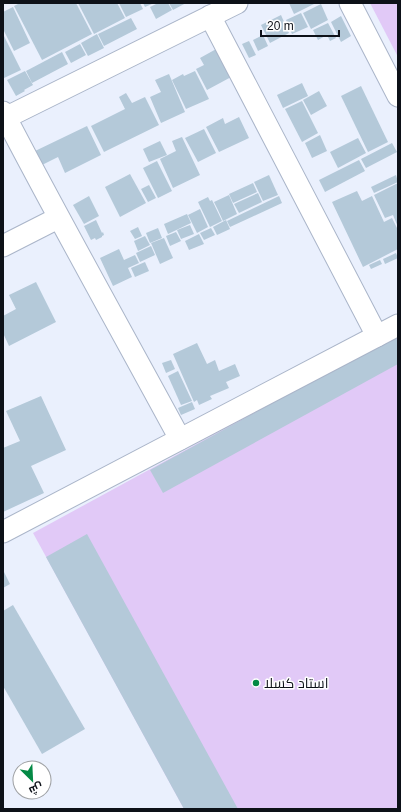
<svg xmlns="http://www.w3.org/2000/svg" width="401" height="812" font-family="Arial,Cairo,sans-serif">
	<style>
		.grass { fill: #e1c9f7 }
		.building { fill: #b4c9d9 }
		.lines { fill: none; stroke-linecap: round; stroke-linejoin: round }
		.street-casing { stroke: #aab5c9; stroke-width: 23 }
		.street { stroke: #fff; stroke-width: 21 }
		.poi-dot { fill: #048945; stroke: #fff; stroke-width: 1.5 }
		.labels { text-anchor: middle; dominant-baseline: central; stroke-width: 3; stroke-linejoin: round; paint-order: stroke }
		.poi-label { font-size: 14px; fill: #0d1118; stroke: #fff; text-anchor: start }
	</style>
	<rect width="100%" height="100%" fill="#eaf0fd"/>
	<g class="grass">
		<polygon points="370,3 398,3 398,57"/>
		<polygon points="398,334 398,809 184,809 33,533"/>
	</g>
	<g class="building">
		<polygon points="20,3 76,3 92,34 42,60 14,6"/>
		<polygon points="78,3 117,3 125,18 94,34"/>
		<polygon points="119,3 140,3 143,9 126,17"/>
		<polygon points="143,3 154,3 145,7"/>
		<polygon points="158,3 168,3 172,10 156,19 150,7"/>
		<polygon points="169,3 186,3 173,10"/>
		<polygon points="289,3 316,3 294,14"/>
		<polygon points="321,4 328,20 311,29 303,13"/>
		<polygon points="13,7 30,43 14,51 3,29 3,12"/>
		<polygon points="301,13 308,27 292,34 286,20"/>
		<polygon points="281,15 289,33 270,43 261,25"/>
		<polygon points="341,16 351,36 341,42 331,22"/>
		<polygon points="131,18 137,29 104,46 98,34"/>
		<polygon points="328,23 336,38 330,41 327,35 318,40 313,30"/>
		<polygon points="3,34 21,70 4,78 3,75"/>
		<polygon points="97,34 104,48 88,56 81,43"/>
		<polygon points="263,35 268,46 258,51 253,40"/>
		<polygon points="249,41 256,55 249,58 242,44"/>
		<polygon points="80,44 86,55 71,63 65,52"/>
		<polygon points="218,48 233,76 207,90 196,69 204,65 200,58"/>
		<polygon points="62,52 68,64 32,83 26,71"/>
		<polygon points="25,71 33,85 24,90 25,91 16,96 7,80"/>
		<polygon points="195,71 209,99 186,109 172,80 183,74 184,76"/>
		<polygon points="169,74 185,112 161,123 150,97 161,92 155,80"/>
		<polygon points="302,83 308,96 283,108 277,95"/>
		<polygon points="361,86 388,142 368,152 341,96"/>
		<polygon points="319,91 327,106 311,115 303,100"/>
		<polygon points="126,93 132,103 145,97 159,125 104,152 91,126 125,109 119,97"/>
		<polygon points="302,101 318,133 302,142 285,109"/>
		<polygon points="239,117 249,138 219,152 206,127 223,118 225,124"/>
		<polygon points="87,126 101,155 65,173 58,157 40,166 33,152"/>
		<polygon points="204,129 216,153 198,162 185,138"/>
		<polygon points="320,135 327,151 312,158 305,143"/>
		<polygon points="182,137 200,175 173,188 160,159 176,151 172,141"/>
		<polygon points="358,138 366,153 338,168 330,152"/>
		<polygon points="160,141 167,155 149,162 143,149"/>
		<polygon points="392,143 397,152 366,168 361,159"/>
		<polygon points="359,160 365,171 325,192 319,180"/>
		<polygon points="157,161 172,191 158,198 143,168"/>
		<polygon points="130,174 146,203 120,217 105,187"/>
		<polygon points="269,175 278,195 263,201 254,182"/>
		<polygon points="396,175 398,182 374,193 371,187"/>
		<polygon points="253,183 257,192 233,203 229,194"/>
		<polygon points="398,183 398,227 393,215 385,218 374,195"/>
		<polygon points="149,185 156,198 148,202 141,189"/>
		<polygon points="357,191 362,201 372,196 384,222 392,218 398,230 398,249 363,267 332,202"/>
		<polygon points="258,193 262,202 239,213 234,204"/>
		<polygon points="229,195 237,214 223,221 218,210 230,204 218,210 214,202"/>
		<polygon points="89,196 99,216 84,224 73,205"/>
		<polygon points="279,196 282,203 230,227 227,221"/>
		<polygon points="208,197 210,201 212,200 222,221 210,227 198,202"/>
		<polygon points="200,209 208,227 197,233 188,215"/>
		<polygon points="187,214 191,223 168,234 164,224"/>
		<polygon points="96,220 102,233 103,232 104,235 102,236 102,237 96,240 95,238 91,240 84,226"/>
		<polygon points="226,220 230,229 217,235 213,227"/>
		<polygon points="190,225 194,234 181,239 177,230"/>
		<polygon points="138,227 142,236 135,239 130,231"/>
		<polygon points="158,228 162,238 150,243 146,233"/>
		<polygon points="211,228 215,235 204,240 200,233"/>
		<polygon points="176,232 181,241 170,246 166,236"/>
		<polygon points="199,234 204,244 189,250 185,241"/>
		<polygon points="145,236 150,245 138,251 134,241"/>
		<polygon points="164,238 173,258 160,264 151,243"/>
		<polygon points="151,246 155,255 140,262 136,253"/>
		<polygon points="119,249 124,260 135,255 139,263 128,268 132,277 113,286 100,258"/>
		<polygon points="396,253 398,258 385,264 383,259"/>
		<polygon points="380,260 382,264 371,269 369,265"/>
		<polygon points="145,262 149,271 135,277 131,268"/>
		<polygon points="36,282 56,322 9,346 3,333 3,316 16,309 9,295"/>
		<polygon points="395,336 398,342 398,364 163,493 150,470"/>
		<polygon points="197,343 207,364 215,360 219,371 235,364 240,376 226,382 229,388 210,396 212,399 199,405 197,400 194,402 173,354"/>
		<polygon points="171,360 175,369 166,373 162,363"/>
		<polygon points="178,371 192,401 181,405 168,376"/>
		<polygon points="41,396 66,450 31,466 44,493 3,512 3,448 20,441 6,411"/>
		<polygon points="192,402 195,409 181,415 178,408"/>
		<polygon points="87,534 238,809 184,809 46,557"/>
		<polygon points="3,570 10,584 3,588"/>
		<polygon points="13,605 85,729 42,754 3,686 3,611"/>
	</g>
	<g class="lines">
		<defs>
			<g id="street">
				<polyline points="350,3 398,96"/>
				<polyline points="210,16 377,336"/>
				<path d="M3,112C60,222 121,330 180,439"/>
				<polyline points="3,119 237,3"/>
				<polyline points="3,246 58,218"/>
				<polyline points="3,532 398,325"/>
			</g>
		</defs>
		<use href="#street" class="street-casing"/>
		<use href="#street" class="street"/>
	</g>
	<circle class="poi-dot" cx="256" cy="683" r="4"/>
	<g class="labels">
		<g class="poi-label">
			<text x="264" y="683">استاد كسلا</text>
		</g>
	</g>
	<rect width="401" height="812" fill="none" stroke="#0d1118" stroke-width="8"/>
	<g transform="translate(32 780) rotate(156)"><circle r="19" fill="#ffffff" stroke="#9ea0a3"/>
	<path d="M0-3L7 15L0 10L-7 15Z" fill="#048945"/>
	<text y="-6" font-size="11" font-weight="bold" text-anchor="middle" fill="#0d1118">ش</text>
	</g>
	<path d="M261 30v6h78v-6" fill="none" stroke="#0d1118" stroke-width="2"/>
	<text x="267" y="30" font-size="12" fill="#0d1118" stroke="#ffffff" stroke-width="3" paint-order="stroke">20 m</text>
</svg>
